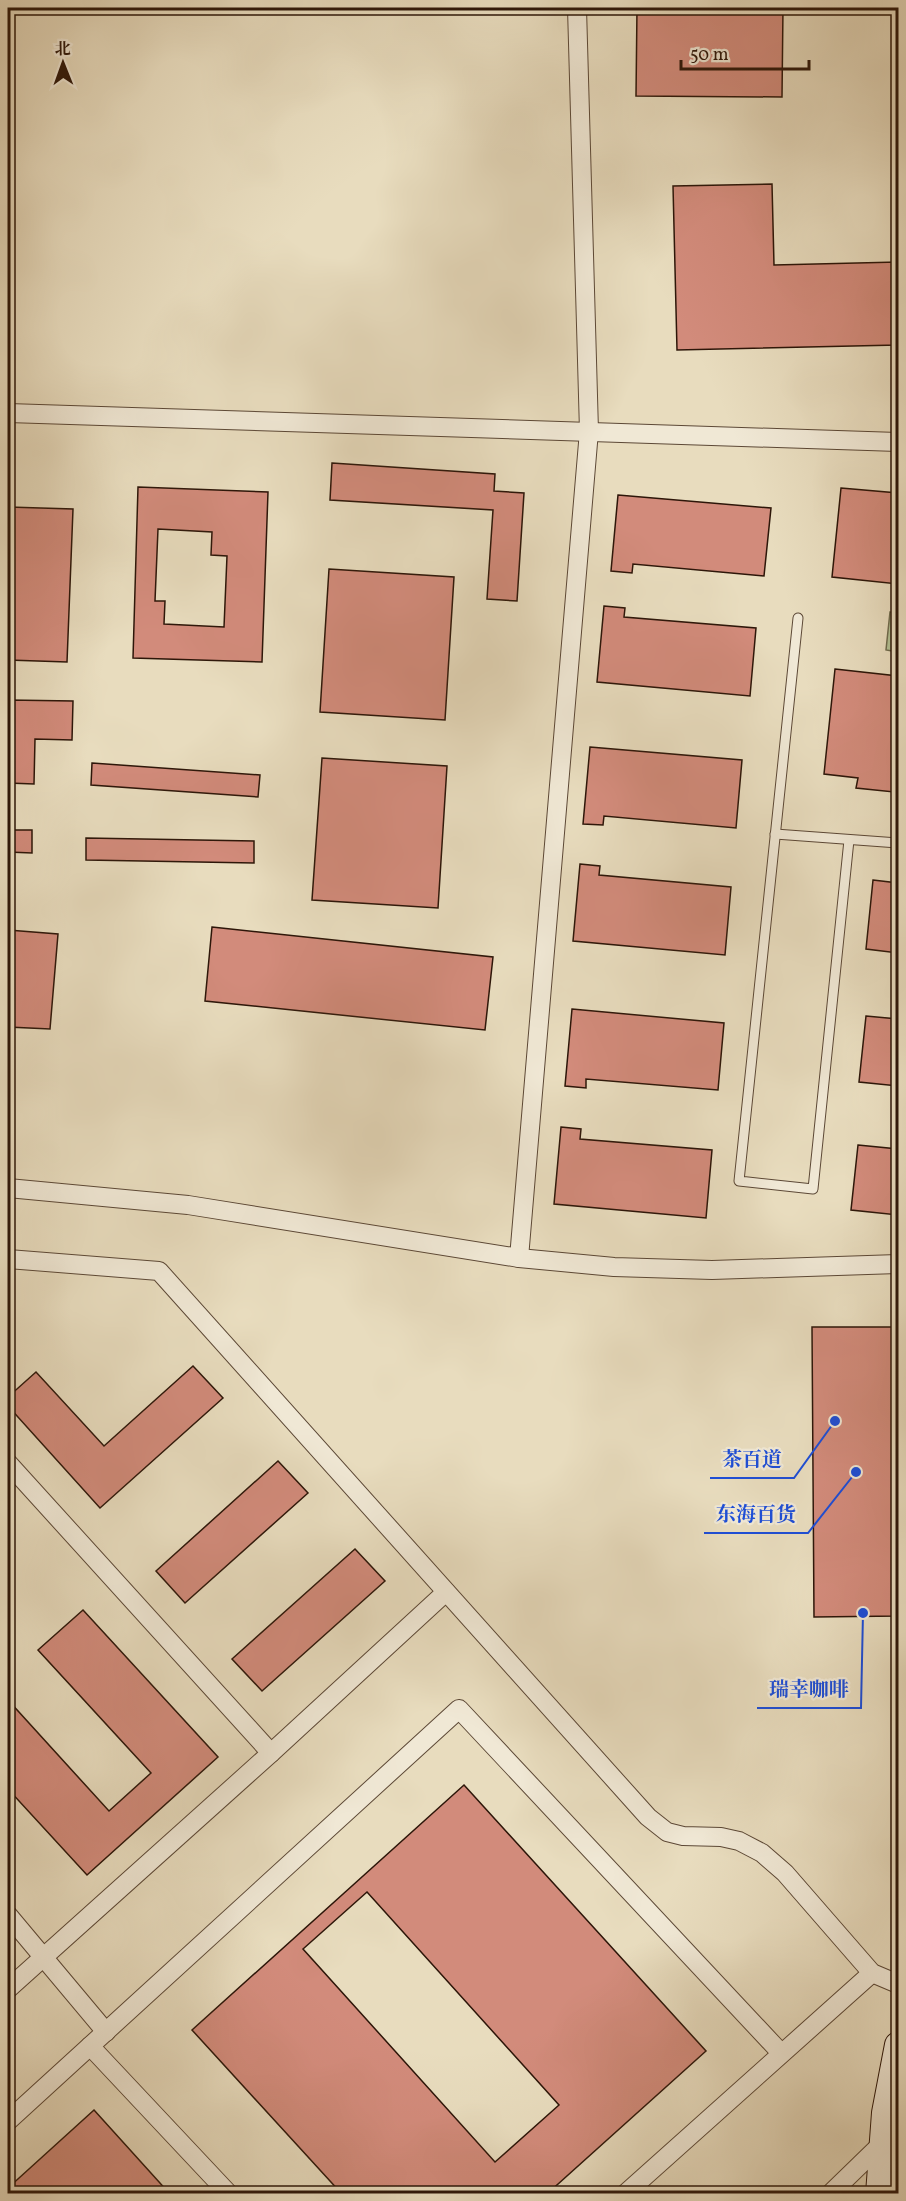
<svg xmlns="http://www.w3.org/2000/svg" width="906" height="2201" font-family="Vollkorn,'Noto Serif SC',serif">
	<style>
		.green { fill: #b3c194; stroke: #706c4e; stroke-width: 1.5 }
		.building { fill: #d28b7b; stroke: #2d1609; stroke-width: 1.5; fill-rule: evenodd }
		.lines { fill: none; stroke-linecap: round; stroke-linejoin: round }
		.service-casing { stroke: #5c4836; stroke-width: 11 }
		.minor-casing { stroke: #5c4836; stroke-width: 20 }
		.secondary-casing { stroke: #2d1609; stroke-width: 28 }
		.service { stroke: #f0e8d5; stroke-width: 9 }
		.minor { stroke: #f0e8d5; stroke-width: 18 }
		.secondary { stroke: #f0e8d5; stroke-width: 26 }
		.leader { fill: none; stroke: #1d4ed8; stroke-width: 2 }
		.callout-dot { fill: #1d4ed8; stroke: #f0e8d5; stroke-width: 2 }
		.callout-label { font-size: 20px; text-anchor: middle; font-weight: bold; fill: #1d4ed8; stroke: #f0e8d5; stroke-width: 4.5; stroke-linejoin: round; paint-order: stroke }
	</style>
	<rect width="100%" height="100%" fill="#e8dcbe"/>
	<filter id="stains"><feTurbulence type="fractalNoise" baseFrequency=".00333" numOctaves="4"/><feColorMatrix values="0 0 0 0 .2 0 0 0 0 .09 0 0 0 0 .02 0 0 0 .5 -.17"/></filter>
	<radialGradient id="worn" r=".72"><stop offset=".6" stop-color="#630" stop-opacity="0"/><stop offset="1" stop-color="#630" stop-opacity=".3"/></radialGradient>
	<polygon class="green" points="890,612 898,613 898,652 886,650"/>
	<g class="building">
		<polygon points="637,8 783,8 782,97 636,96"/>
		<polygon points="772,184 774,265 898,262 898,345 677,350 673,186"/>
		<polygon points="332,463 495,474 494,491 524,493 517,601 487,599 493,510 330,500"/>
		<path d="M138,487L268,492L262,662L133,658ZM158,529L212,532L211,555L227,556L224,627L164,624L165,601H155Z"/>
		<polygon points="841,488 898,493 898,584 832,577"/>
		<polygon points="618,495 771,508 764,576 633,564 632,573 611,571"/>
		<polygon points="8,507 73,509 67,662 8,660"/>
		<polygon points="329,569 454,577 445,720 320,712"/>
		<polygon points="604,606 625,608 624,617 756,628 750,696 597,682"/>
		<polygon points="835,669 898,676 898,775 896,775 894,792 856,788 858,778 824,774"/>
		<polygon points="8,700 73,701 72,740 35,739 34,784 8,783"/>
		<polygon points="590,747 742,760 736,828 604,816 603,825 583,824"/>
		<polygon points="322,758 447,766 438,908 312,900"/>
		<polygon points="92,763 260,775 258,797 91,785"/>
		<polygon points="8,830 32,830 32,853 8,852"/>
		<polygon points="86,838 254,841 254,863 86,860"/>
		<polygon points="580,864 600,866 599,875 731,887 725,955 573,941"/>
		<polygon points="873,880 898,883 898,953 866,949"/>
		<polygon points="212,927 493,957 485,1030 205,1001"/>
		<polygon points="8,930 58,934 50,1029 8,1027"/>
		<polygon points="572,1009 724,1023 718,1090 586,1079 586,1088 565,1086"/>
		<polygon points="866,1016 898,1019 898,1086 859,1082"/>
		<polygon points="561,1127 581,1129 580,1139 712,1150 706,1218 554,1204"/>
		<polygon points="858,1145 898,1149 898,1215 851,1210"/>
		<polygon points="812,1327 898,1327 898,1616 814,1617"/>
		<polygon points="193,1366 223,1398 100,1508 8,1406 8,1397 36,1372 104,1446"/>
		<polygon points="278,1461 308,1493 185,1603 156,1571"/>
		<polygon points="355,1549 385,1581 262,1691 232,1659"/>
		<polygon points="83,1610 218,1757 87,1875 8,1789 8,1700 109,1811 151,1773 38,1650"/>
		<path d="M464,1785L706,2051L548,2193H341L192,2030ZM367,1892L559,2105L495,2162L303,1949Z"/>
		<polygon points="94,2110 169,2193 8,2193 8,2188"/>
	</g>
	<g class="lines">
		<defs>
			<g id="service">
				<polyline points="798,618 739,1181 813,1189 849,840"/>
				<polyline points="775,834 898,843"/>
			</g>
			<g id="minor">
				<polyline points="8,413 898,442"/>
				<polyline points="8,1188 188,1205 519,1258 614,1267 712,1270 898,1264"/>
				<polyline points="519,1258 589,431 577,8"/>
				<polyline points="8,1259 159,1271 648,1817 667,1832 683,1836 721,1837 739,1841 762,1853 785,1873 872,1973 898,1984"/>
				<polyline points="8,1463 271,1753"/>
				<polyline points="8,1915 106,2032"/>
				<polyline points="8,1989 271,1753 446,1592"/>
				<polyline points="90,2046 229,2194"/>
				<polyline points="8,2121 459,1709 781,2053"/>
				<polyline points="625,2194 872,1973"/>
				<polyline points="830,2194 898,2128"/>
			</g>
			<polyline id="secondary" points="879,2194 885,2113 898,2045"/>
		</defs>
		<use href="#service" class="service-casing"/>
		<use href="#minor" class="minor-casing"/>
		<use href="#secondary" class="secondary-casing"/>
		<use href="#service" class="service"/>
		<use href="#minor" class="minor"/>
		<use href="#secondary" class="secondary"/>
	</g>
	<path class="leader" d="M835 1421L794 1478H710M856 1472L808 1533H704M863 1613L861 1708H757"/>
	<g class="callout-dot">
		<circle cx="835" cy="1421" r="6"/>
		<circle cx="856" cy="1472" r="6"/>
		<circle cx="863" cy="1613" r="6"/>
	</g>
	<g class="callout-label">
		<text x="752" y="1466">茶百道</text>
		<text x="756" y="1521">东海百货</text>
		<text x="809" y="1696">瑞幸咖啡</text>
	</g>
	<rect width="906" height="2201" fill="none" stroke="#e8dcbe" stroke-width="30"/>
	<rect x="9" y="9" width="888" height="2183" fill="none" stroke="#2d1609" stroke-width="3"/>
	<rect x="15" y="15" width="876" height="2171" fill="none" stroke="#2d1609" stroke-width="1.5"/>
	<g transform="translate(63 63) rotate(359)" stroke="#f0e8d5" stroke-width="4.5" paint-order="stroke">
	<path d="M0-4.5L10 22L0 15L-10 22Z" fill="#2d1609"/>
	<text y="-9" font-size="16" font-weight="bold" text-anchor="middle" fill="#2d1609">北</text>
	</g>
	<path d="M681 60v9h128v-9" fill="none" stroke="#2d1609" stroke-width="3"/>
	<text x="690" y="60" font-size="18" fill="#2d1609" stroke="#f0e8d5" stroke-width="4.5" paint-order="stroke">50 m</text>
	<rect width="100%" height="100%" filter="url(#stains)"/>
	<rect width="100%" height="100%" fill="url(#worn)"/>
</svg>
